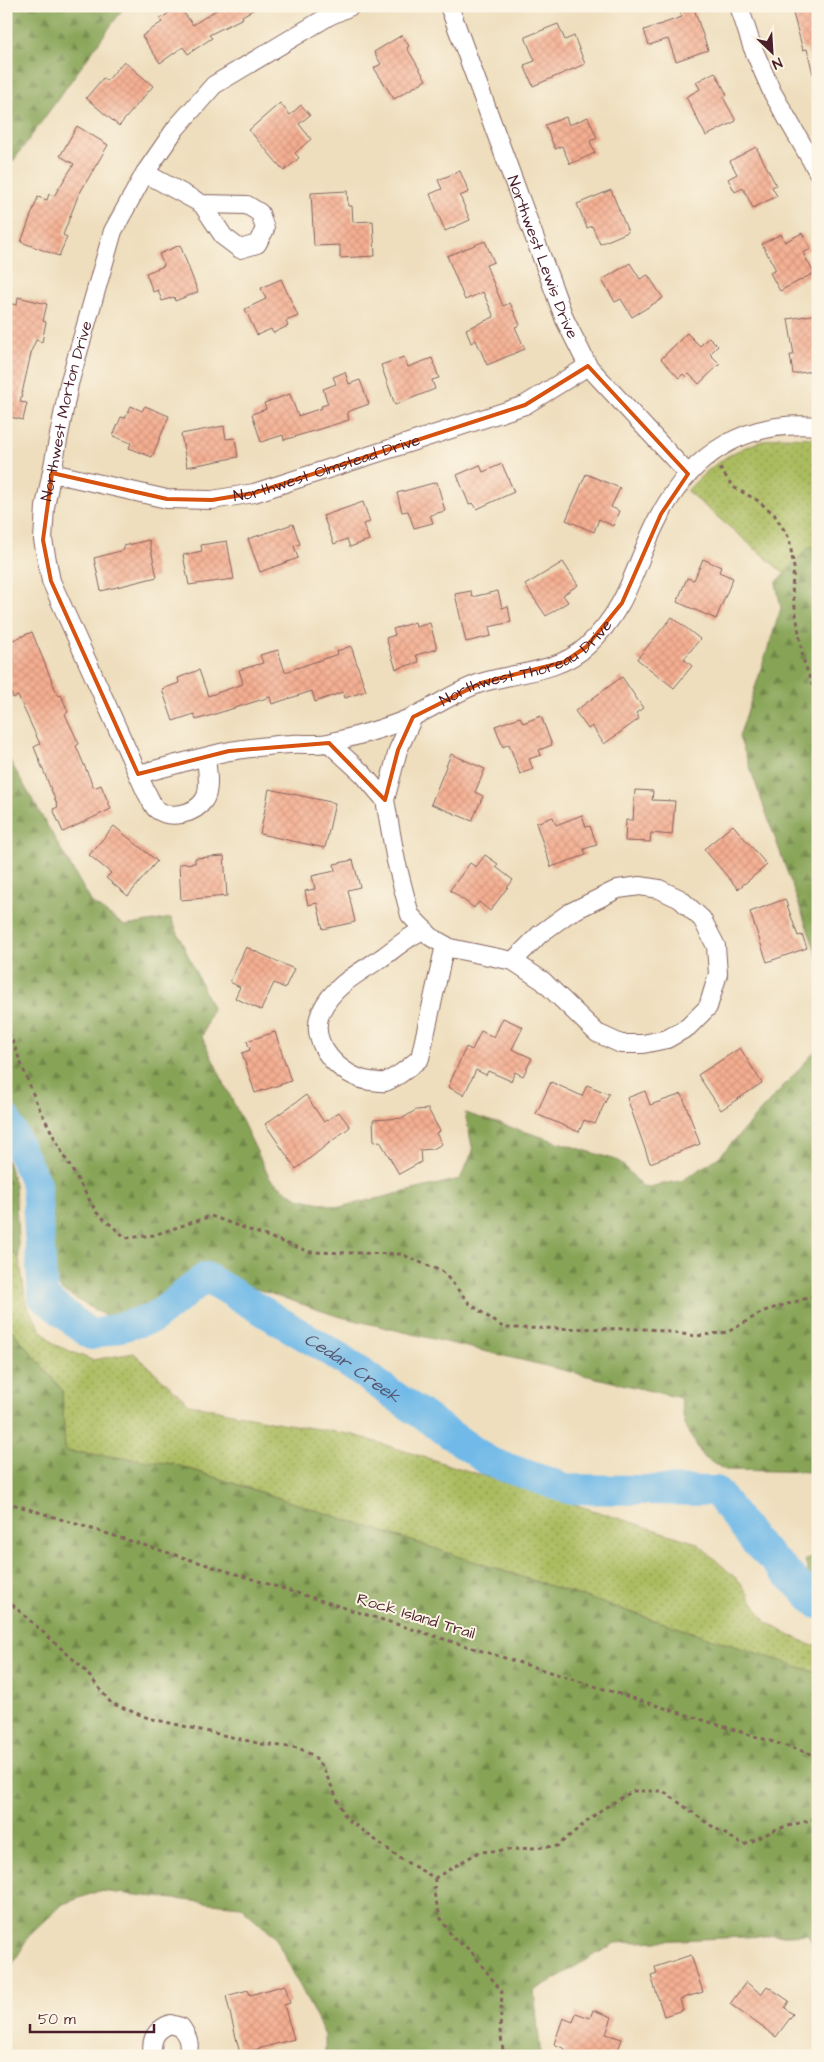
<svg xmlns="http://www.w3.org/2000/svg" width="824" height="2062" font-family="'Architects Daughter',sans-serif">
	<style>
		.green { fill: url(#green-dots); stroke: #7a6e45 }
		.forest { fill: url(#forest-firs); stroke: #686240 }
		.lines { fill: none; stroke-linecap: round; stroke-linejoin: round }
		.river { stroke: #70b9e8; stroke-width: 30 }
		.building { fill: url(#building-cross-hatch) }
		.minor-casing { stroke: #83625e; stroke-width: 20 }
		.path { stroke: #83625e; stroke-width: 3; stroke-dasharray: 4 4; stroke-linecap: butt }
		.minor { stroke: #fff; stroke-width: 18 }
		.marked { fill: none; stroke: #d8530f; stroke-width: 4; stroke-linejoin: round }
		.labels { text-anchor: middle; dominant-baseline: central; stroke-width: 4; stroke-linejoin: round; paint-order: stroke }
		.street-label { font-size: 16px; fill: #4a1f2b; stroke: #fcf5e5 }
		.water-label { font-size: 18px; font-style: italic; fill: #57556d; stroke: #fcf5e5 }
	</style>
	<defs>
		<pattern id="green-dots" width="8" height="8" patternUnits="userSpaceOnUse" patternTransform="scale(1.25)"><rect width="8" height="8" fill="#aabc5f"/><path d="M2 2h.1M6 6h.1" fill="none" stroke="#8c984f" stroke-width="1.8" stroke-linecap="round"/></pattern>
		<pattern id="forest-firs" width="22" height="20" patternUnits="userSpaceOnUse" patternTransform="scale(1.25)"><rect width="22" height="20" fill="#87a456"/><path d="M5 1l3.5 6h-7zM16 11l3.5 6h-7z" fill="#708547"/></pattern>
		<pattern id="building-cross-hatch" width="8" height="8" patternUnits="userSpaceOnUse" patternTransform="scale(1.25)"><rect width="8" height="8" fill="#f4ae91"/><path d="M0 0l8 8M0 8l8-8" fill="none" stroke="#d3957d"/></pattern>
	</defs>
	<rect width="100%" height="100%" fill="#fcf5e5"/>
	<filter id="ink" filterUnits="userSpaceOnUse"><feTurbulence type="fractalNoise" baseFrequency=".02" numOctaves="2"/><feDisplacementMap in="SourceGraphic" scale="10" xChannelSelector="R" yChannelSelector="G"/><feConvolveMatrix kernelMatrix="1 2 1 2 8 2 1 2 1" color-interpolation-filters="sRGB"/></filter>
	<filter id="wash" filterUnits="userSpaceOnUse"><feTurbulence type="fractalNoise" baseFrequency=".0096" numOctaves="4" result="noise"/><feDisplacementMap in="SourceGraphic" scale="20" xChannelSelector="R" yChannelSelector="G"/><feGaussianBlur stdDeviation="1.12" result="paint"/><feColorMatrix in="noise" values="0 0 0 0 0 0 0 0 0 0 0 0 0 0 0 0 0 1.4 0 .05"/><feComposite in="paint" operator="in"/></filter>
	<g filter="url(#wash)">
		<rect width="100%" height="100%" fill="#eedebd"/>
		<g class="green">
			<path d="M779,437L818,438V546L809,547L785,574L687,491C715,461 739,445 779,437Z"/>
			<polygon points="6,1247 19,1258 27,1306 40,1328 55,1345 92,1360 134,1353 189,1404 270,1421 354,1435 697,1543 740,1582 767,1623 810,1645 818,1645 818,1673 174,1464 65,1451 62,1390 6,1323"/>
		</g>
		<g class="forest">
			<polygon points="6,6 125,6 6,171"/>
			<polygon points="818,546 818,958 739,737 781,608 776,583 809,547"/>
			<polygon points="6,754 92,903 125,926 171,918 212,1008 202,1037 270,1179 298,1198 340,1207 460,1179 473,1151 465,1113 619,1161 644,1188 683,1180 719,1157 818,1048 818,1472 725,1470 703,1457 685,1425 680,1398 337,1316 236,1282 204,1296 138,1316 107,1317 61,1290 50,1274 44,1185 6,1093"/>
			<polygon points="6,1158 15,1184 19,1258 6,1247"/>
			<polygon points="6,1323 62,1390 65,1451 174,1464 818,1673 818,1956 808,1934 615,1943 534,1991 541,2056 325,2056 325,2035 275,1937 240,1906 99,1891 63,1904 30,1935 6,1975"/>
			<polygon points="818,1553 818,1589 810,1581 805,1560"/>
		</g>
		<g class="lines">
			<path class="river" id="s1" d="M6,1119L36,1184L43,1297L91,1335L154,1318L206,1277L336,1355L490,1462L568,1489L716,1491L754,1541L818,1604"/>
		</g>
		<g id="blocks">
			<g class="building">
				<polygon points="179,6 193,25 222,6 260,6 242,16 243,18 209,35 212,38 188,54 183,47 160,63 142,36 162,22 160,19"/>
				<polygon points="693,6 708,50 676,61 668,39 649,45 644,30 682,17 679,10"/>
				<polygon points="791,6 818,6 818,74 813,74 807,49 803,50"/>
				<polygon points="558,24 565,40 574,36 585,64 533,86 524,65 535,61 525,37"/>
				<polygon points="402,35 409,46 407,48 426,80 394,99 374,68 381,64 374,52"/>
				<polygon points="124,61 153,86 119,126 86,98 103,78 107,81"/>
				<polygon points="715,72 727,95 723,97 736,121 706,136 686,97 700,89 696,82"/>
				<polygon points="280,103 290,115 301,105 310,115 299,124 311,139 295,153 299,158 284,171 249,130"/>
				<polygon points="566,117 569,125 588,117 597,138 590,141 595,153 570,164 562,146 555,149 545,125"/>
				<polygon points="77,126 108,145 78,196 63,235 67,237 59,256 21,242 38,197 47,200 49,194 54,196 74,164 60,156"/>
				<polygon points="756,147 776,185 772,187 777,196 753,208 743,188 735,192 728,179 737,174 730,161"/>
				<polygon points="460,171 469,192 460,196 470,220 445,231 430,194 442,189 438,180"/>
				<polygon points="611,190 628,232 600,244 592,226 587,228 577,204"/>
				<polygon points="347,191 348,206 352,206 353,222 373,221 375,256 340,258 340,245 314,246 311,193"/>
				<polygon points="802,233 811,249 803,253 814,273 780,291 770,273 776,270 762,244 781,234 785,242"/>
				<polygon points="485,241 494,262 486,265 503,306 510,303 520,325 515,327 525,349 487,365 476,340 471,343 466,329 494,317 483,292 465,300 447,256"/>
				<polygon points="180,245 198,292 175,301 174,297 162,301 158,290 153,292 146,273 164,266 159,254"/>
				<polygon points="630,263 640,279 648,275 663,298 632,317 621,299 615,302 602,280"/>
				<polygon points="281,279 298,316 286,321 288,326 273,333 271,329 257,335 245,309 266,299 261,288"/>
				<polygon points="18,297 47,304 43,321 46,322 42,342 36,340 32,349 20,402 27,403 23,420 6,416 6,310 8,303 17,305"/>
				<polygon points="818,314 818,370 793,374 790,355 794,355 788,319"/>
				<polygon points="687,333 700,346 709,337 718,346 710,354 720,364 699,384 689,374 686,377 683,374 679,378 661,359"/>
				<polygon points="404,357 408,367 432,358 439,378 432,380 435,389 395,405 381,365"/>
				<polygon points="345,372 349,384 360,380 369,404 347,412 349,420 284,440 283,435 261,442 252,414 266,409 264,403 290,394 298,416 322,408 321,406 328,404 323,389 336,384 333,377"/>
				<polygon points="131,406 142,411 145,406 169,416 152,457 129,448 131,443 113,436 121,417 125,418"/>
				<polygon points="224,426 226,439 235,438 238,457 187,467 181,434"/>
				<polygon points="502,464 514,492 477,509 473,503 469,504 457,475 480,465 483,472"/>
				<polygon points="586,474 620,488 611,507 619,511 613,526 599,519 594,532 566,520"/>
				<polygon points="437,482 445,511 430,515 433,523 414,528 408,511 402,512 397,493"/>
				<polygon points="363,502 370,522 363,524 369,540 350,547 347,539 334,544 323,516"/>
				<polygon points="293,524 300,544 294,546 298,558 260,572 248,539"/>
				<polygon points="149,540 157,577 101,591 94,558 124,550 124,546"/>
				<polygon points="227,541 234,579 189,585 183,555 202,551 201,545"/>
				<polygon points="703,559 721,567 719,572 733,578 716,619 677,602 687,578 694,580"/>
				<polygon points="563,562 578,585 563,595 568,602 546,616 525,585"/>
				<polygon points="471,591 472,597 498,591 502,608 508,606 511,622 489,627 491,636 466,642 455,594"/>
				<polygon points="672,617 700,639 684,659 692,666 674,688 637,659"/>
				<polygon points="415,622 416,627 430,623 437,649 416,655 419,662 396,669 386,638 395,635 393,629"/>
				<polygon points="32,632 58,696 61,695 68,712 65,714 79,744 76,746 94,788 101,785 111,809 63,832 53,809 58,807 34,747 40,744 18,696 13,698 7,684 12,681 6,667 6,643"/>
				<polygon points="351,646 366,691 345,698 343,692 315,702 312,691 272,704 270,697 196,720 194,714 173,721 162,689 179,683 178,678 199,670 208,696 243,684 239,670 263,663 260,655 278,650 285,672 338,654 337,651"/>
				<polygon points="622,677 643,708 636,713 639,719 604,744 592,726 588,729 575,711"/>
				<polygon points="541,716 552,745 539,750 541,755 529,759 533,769 520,774 509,744 503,747 495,726 520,717 523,723"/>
				<polygon points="451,754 485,769 475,792 483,796 472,821 431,804"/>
				<polygon points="269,789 335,803 325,848 260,834"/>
				<polygon points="635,790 653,791 652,800 675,801 672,835 651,833 650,842 625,841 626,820 633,820"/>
				<polygon points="582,815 586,827 590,826 597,845 584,849 586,855 551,867 536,823 553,817 556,825"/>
				<polygon points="733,825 767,865 738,889 704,849"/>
				<polygon points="114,826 157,861 128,896 106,878 111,873 89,855"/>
				<polygon points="485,855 498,864 496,867 513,880 490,911 479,902 474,908 450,890 470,863 476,867"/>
				<polygon points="224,856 227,896 181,900 179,864 195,863 195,858"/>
				<polygon points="353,860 360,887 348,890 355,922 323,929 317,903 308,905 305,891 315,889 312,876 335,871 334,864"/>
				<polygon points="785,899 798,936 802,935 807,948 767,962 750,912"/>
				<polygon points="246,947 294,969 285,988 274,983 261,1010 235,998 240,987 230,982"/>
				<polygon points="503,1018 523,1027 512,1049 532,1058 523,1076 515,1072 511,1081 488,1071 486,1075 476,1070 464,1095 448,1087 466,1047 472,1050 481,1031 494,1037"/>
				<polygon points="275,1032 291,1081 255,1093 242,1053 250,1050 247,1041"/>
				<polygon points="740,1048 762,1083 721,1110 698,1075"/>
				<polygon points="551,1082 582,1096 587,1085 609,1094 595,1124 584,1120 579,1132 536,1114"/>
				<polygon points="645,1091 650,1105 682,1094 700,1144 650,1163 627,1098"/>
				<polygon points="306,1095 324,1122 339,1112 350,1127 296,1169 265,1124"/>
				<polygon points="428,1109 440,1131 436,1133 442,1144 433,1149 420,1150 421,1162 399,1174 380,1141 374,1142 373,1120 403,1118 416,1110"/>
				<polygon points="691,1955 703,1992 680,1999 683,2010 664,2016 651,1976 657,1974 655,1967"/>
				<polygon points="746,1982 761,1994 767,1986 789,2001 785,2008 793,2014 776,2037 730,2004"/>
				<polygon points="285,1985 290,2003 284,2005 294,2039 240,2054 226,1996 248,1990 250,1995"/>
				<polygon points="593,2010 612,2017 606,2034 622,2039 616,2056 562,2056 565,2049 554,2044 563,2018 573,2022 576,2013 590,2018"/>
			</g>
		</g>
	</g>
	<g filter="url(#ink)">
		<use href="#blocks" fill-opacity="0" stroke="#83625e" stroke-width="1"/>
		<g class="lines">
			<defs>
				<g id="minor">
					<path id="s2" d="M449,6L565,320L588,366L688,474"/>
					<polyline points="739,6 752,46 772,92 818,172"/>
					<polyline points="145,173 202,204 224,237 240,249 257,244 265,229 260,213 247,205 202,204"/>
					<path id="s3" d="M52,473L167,499L212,500L254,493L525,405L588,366"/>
					<polyline points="329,743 363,774 385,800 396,861 410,915 431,937 450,948 513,961 543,981 597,1033 621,1044 643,1044 667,1039 688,1027 708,1007 718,974 716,946 702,919 680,899 659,889 640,886 618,889 569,913 540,934 513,961"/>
					<path id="s4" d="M206,757C207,769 211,790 204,800C195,814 170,820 156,809C152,805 149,796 146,792L51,581L43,540L45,507L69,384L113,231L145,173L176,128L214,85L329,16L351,6"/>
					<path id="s5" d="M138,774C169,767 199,757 230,751C250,748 271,745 291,744C304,743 319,746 332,742C357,736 391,727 414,716C437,706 459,689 484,682C519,672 559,672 587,646C631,605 634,563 660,515C694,452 747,420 818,426"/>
					<polyline points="385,800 398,750 413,717"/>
					<path d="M425,930C412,933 392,951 380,959C358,973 332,987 321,1012C307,1043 341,1077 370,1081C375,1081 381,1083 385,1082C398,1077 410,1067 420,1058L445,945"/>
					<path d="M153,2056C150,2040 155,2030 170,2024L181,2027C188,2037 191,2044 187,2056"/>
				</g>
			</defs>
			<use href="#minor" class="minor-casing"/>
			<g class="path">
				<polyline points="720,468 733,487 757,500 774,514 789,538 794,568 792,588 803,659 818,701"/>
				<polyline points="6,1025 37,1104 64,1156 97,1213 126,1238 154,1235 211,1216 310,1252 401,1254 443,1272 470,1304 504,1328 649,1329 696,1336 728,1332 764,1311 818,1295"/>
				<polyline points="6,1502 818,1756"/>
				<polyline points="6,1599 83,1668 111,1703 148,1718 262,1744 299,1748 314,1756 324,1770 346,1818 401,1859 435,1878 479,1852 557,1846 601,1810 633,1791 663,1791 710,1825 744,1845 777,1829 818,1818"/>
				<polyline points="435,1878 434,1893 440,1917 453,1938 470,1950 502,1992 500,2031 504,2056"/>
			</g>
			<use href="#minor" class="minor"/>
		</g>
	</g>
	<path class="marked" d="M588,366L688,474L661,514L622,603L586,647L564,662L481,683L413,717L398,750L385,800L329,743L229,751L138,774L51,581L43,540L52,473L167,499L212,500L254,493L525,405Z"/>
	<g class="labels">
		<g class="street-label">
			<text stroke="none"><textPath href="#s2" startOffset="268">Northwest Lewis Drive</textPath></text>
			<text stroke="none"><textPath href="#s4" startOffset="522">Northwest Morton Drive</textPath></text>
			<text stroke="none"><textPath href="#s3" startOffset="282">Northwest Olmstead Drive</textPath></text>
			<text stroke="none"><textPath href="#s5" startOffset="409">Northwest Thoreau Drive</textPath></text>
			<text transform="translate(416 1616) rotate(17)">Rock Island Trail</text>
		</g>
		<g class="water-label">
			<text stroke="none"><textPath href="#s1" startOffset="550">Cedar Creek</textPath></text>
		</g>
	</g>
	<rect width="824" height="2062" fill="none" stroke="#fcf5e5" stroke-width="25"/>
	<g transform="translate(772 52) rotate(155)" stroke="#fcf5e5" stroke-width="4" paint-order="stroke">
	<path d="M0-4L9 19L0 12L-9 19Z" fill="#4a1f2b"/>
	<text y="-8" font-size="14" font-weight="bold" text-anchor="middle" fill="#4a1f2b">N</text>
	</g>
	<path d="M30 2024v8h124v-8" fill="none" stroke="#4a1f2b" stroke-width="2.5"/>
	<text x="38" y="2024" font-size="15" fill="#4a1f2b" stroke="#fcf5e5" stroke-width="4" paint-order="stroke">50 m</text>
</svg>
